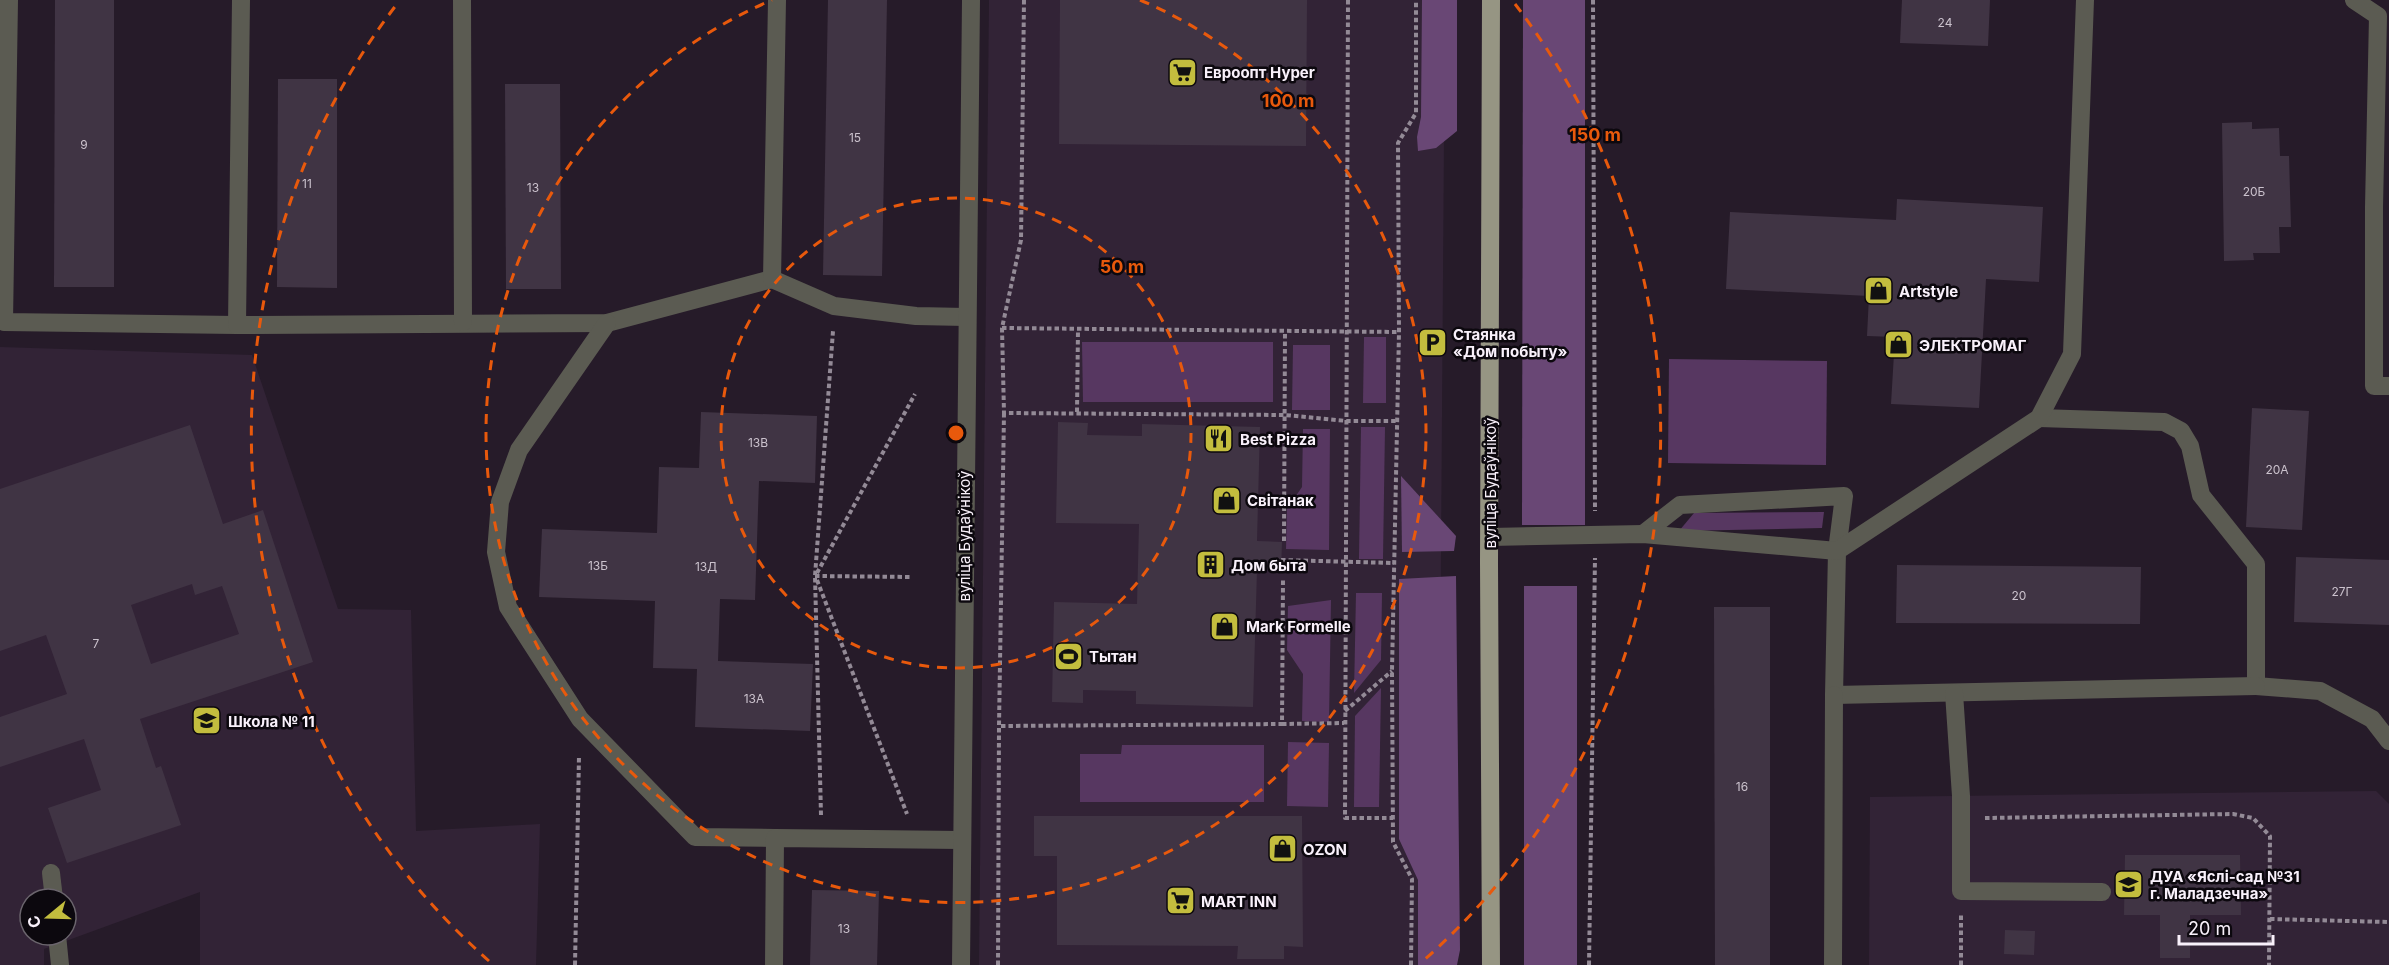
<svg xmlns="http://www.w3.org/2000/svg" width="2389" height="965" font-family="Inter,sans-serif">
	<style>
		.built { fill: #322336; fill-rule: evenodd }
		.green { fill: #573761 }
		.forest { fill: #694775 }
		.building { fill: #403444; fill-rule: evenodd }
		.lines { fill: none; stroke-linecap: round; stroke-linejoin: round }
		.path { stroke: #938a96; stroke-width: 4; stroke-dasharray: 4.5 3; stroke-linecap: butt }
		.minor { stroke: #5b5b52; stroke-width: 18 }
		.major { stroke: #969583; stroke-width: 18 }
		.ring { fill: none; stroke: #e8590c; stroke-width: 3; stroke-dasharray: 10 8 }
		.labels { text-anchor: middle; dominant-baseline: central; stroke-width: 5; stroke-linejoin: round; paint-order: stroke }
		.number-label { font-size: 12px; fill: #cbc2cd }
		.poi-label { font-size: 15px; font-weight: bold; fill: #f9f1fb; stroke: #0c080e; text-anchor: start }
		.street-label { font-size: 15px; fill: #f9f1fb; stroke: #0c080e }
		.centre { fill: #e8590c; stroke: #0c080e; stroke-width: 3 }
		.ring-label { font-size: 18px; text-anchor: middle; font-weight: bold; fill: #e8590c; stroke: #0c080e; stroke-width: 5; stroke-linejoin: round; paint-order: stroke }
	</style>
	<rect width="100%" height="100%" fill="#261b29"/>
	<g class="built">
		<polygon points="989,0 1445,0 1438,965 979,965"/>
		<path d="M0,347L252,355L338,609L411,610L416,831L540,824L536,965H200V892L44,949V965H0ZM30,899H66V935H30Z"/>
		<polygon points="2376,791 2389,804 2389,965 1869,965 1870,797"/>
	</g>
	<g class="green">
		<polygon points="1364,337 1386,337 1386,403 1363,403"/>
		<polygon points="1082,342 1273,342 1273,402 1083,402"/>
		<polygon points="1293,345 1330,345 1330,410 1292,410"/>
		<polygon points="1669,359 1827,361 1826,465 1668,463"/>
		<polygon points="1361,427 1385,427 1383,559 1359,559"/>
		<polygon points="1303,429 1330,429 1329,550 1286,549 1287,509 1302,487"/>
		<polygon points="1824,512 1822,528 1679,531 1694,513"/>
		<polygon points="1356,593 1382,593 1381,660 1354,693"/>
		<polygon points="1331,600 1329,722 1302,721 1303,674 1287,650 1288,606"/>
		<polygon points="1381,688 1379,807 1354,807 1355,716"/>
		<polygon points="1288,742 1329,743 1328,807 1287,806"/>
		<polygon points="1122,745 1264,745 1264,802 1080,802 1080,754 1121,754"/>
	</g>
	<g class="forest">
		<polygon points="1422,0 1457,0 1457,131 1436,148 1418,151 1417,137 1421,117"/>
		<polygon points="1523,0 1585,0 1585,525 1522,525"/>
		<polygon points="1401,476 1456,536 1454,551 1402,552"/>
		<polygon points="1456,576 1460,950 1457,965 1418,965 1418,880 1399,839 1399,579"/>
		<rect x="1524" y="586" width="53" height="379"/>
	</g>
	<g class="building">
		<polygon points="55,0 114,0 114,287 54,287"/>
		<polygon points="828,0 887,0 882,276 823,275"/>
		<polygon points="1060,0 1307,0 1306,146 1059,144"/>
		<polygon points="1902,0 1990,0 1988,46 1900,43"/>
		<polygon points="278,79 337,79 337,288 277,287"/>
		<polygon points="505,84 560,84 561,289 506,289"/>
		<polygon points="2252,122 2252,129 2279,128 2280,156 2289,156 2291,227 2279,227 2280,253 2253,253 2254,260 2224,261 2222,123"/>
		<polygon points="1897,199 2043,207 2039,282 1986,279 1979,408 1891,404 1895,337 1867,336 1869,296 1726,289 1730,212 1896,220"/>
		<polygon points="2252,408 2309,411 2302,530 2246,527"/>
		<polygon points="701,412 817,416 815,483 759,481 755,600 720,599 718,661 813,664 810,731 695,727 697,669 653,668 655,601 539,597 542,529 657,533 659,467 699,468"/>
		<polygon points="1058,422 1088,423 1087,435 1142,436 1142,424 1260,427 1257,541 1282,542 1281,571 1257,570 1253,707 1136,704 1136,691 1083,690 1083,703 1052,702 1054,602 1137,604 1139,524 1056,523"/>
		<path d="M190,425L223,524L263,510L313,662L140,719L156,768L161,766L181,825L67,863L48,808L101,790L84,739L0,767V717L67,694L46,635L0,651V489ZM192,584L195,595L222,586L239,634L151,664L131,605Z"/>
		<polygon points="2296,557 2389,560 2389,625 2294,622"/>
		<polygon points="1897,565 2141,567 2140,624 1896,623"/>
		<polygon points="1714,607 1770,607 1770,965 1715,965"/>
		<polygon points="1034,816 1302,816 1303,947 1284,946 1284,959 1237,959 1238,946 1057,945 1057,856 1034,856"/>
		<polygon points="2125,855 2240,855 2241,915 2190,915 2190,958 2160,958 2160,915 2124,915"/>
		<polygon points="812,890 879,891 877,965 810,965"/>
		<polygon points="2005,930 2035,931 2034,955 2004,954"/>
	</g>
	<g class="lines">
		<g class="path">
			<polyline points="1024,0 1021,240 1002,328 1004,413 1285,415 1347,421 1396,421"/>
			<polyline points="1348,0 1345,818 1393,818"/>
			<polyline points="1593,0 1595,511"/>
			<polyline points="1002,328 1399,332"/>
			<polyline points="1077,412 1078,330"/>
			<polyline points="1004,413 999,726 1282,724 1283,579"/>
			<polyline points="1284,541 1285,331"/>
			<polyline points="1281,560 1394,563"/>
			<polyline points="817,573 915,394"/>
			<polyline points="815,576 912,577"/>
			<polyline points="817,580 907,814"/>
			<polyline points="1345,711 1392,671"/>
			<polyline points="1282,724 1344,723"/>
			<polyline points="821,815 815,576 833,331"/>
			<polyline points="1985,818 2233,814 2253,818 2270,836 2269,965"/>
			<polyline points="2270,919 2389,922"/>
			<polyline points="575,965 579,756"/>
			<polyline points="998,965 999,726"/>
			<polyline points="1411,965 1412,879 1393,842 1392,670 1399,332 1398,143 1416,113 1416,0"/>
			<polyline points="1589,965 1595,558"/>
			<polyline points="1961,965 1961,915"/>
		</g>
		<g class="minor">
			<polyline points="9,0 4,322 237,325"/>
			<polyline points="241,0 237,325 607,323 772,279"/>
			<polyline points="462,0 463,322"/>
			<polyline points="777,0 772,279 834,306 916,316 966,317"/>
			<polyline points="2354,0 2378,16 2374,207 2374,386 2389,386"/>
			<polyline points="607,323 519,450 500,502 496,552 508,607 580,719 695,837 775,838"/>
			<polyline points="2039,418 2164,422 2181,431 2190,446 2201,495 2256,564 2256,686 2320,691 2372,719 2389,741"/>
			<polyline points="1643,534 1680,505 1844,496 1837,551 1834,695 2256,686"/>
			<polyline points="1490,537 1643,534 1837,551 2039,418 2072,354 2085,0"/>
			<polyline points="1954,693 1961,796 1961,891 2102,892"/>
			<polyline points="51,873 54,899"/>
			<polyline points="57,935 60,965"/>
			<polyline points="774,965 775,838 961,840"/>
			<polyline points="961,965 971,0"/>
			<polyline points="1833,965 1834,695"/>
		</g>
		<polyline class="major" points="1491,0 1489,563 1491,965"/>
	</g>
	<g class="ring">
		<circle cx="956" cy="433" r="235"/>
		<path d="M1140 0A470 470 0 1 1 772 0"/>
		<path d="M489 961A705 705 0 0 1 397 4M1515 4A705 705 0 0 1 1423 961"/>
	</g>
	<defs>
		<symbol id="supermarket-square" viewBox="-11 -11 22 22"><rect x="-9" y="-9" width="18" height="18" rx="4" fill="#c3bd3e" stroke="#0c080e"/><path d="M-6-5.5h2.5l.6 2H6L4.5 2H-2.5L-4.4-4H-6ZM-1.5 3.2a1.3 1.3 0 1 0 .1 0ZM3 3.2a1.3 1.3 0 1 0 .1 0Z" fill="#111"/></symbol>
		<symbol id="shop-square" viewBox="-11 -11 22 22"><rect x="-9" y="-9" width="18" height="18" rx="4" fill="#c3bd3e" stroke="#0c080e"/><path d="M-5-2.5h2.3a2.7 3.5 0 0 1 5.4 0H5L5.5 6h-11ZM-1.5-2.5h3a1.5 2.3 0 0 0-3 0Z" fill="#111"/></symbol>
		<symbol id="parking-square" viewBox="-11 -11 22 22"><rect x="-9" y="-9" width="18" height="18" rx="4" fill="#c3bd3e" stroke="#0c080e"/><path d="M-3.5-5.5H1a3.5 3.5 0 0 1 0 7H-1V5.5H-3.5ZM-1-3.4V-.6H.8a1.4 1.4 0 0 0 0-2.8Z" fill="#111"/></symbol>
		<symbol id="restaurant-square" viewBox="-11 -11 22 22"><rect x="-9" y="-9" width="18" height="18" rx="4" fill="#c3bd3e" stroke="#0c080e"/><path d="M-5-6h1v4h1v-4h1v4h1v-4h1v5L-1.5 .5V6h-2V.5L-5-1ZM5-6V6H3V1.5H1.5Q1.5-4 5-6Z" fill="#111"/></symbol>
		<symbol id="building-square" viewBox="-11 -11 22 22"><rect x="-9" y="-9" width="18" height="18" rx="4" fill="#c3bd3e" stroke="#0c080e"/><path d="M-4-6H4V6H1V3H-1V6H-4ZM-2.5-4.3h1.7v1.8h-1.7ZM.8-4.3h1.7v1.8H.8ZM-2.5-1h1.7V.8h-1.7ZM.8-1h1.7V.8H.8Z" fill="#111"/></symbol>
		<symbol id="stadium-square" viewBox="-11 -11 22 22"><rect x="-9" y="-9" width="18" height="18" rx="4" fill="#c3bd3e" stroke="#0c080e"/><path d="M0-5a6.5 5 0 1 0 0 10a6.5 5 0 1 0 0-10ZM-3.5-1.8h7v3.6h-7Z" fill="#111"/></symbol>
		<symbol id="school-square" viewBox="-11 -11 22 22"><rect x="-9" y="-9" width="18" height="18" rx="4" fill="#c3bd3e" stroke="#0c080e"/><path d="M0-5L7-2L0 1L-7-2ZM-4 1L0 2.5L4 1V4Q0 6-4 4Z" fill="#111"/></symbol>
	</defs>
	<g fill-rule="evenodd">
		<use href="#supermarket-square" x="1166" y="56" width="33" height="33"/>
		<use href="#shop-square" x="1862" y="274" width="33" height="33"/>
		<use href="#parking-square" x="1416" y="326" width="33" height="33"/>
		<use href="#shop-square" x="1882" y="328" width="33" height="33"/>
		<use href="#restaurant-square" x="1202" y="422" width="33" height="33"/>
		<use href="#shop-square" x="1210" y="484" width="33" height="33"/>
		<use href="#building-square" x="1194" y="548" width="33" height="33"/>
		<use href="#shop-square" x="1208" y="610" width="33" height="33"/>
		<use href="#stadium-square" x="1052" y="640" width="33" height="33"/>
		<use href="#school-square" x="190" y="704" width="33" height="33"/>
		<use href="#shop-square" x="1266" y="832" width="33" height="33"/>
		<use href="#school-square" x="2112" y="868" width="33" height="33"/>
		<use href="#supermarket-square" x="1164" y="884" width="33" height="33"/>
	</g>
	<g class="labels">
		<g class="number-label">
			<text x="1945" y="22">24</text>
			<text x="855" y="137">15</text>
			<text x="84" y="144">9</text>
			<text x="307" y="183">11</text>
			<text x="533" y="187">13</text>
			<text x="2254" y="191">20Б</text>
			<text x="758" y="442">13В</text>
			<text x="2277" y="469">20А</text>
			<text x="598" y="565">13Б</text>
			<text x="706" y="566">13Д</text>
			<text x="2342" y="591">27Г</text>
			<text x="2019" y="595">20</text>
			<text x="96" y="643">7</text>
			<text x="754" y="698">13А</text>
			<text x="1742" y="786">16</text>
			<text x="844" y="928">13</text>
		</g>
		<g class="poi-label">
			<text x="1204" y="72">Евроопт Hyper</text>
			<text x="1899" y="291">Artstyle</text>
			<text x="1453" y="334">Стаянка<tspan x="1453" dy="17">«Дом побыту»</tspan></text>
			<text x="1919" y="345">ЭЛЕКТРОМАГ</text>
			<text x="1240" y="439">Best Pizza</text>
			<text x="1247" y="500">Світанак</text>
			<text x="1231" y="565">Дом быта</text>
			<text x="1246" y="626">Mark Formelle</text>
			<text x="1089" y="656">Тытан</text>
			<text x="228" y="721">Школа № 11</text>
			<text x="1303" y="849">OZON</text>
			<text x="2150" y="876">ДУА «Яслі-сад №31<tspan x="2150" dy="17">г. Маладзечна»</tspan></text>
			<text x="1201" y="901">MART INN</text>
		</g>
		<g class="street-label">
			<text transform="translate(1490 483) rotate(-90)">вуліца Будаўнікоў</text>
			<text transform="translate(964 536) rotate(-90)">вуліца Будаўнікоў</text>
		</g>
	</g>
	<circle cx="956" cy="433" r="9" class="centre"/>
	<g class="ring-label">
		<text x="1288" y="107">100 m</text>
		<text x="1595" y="141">150 m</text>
		<text x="1122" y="273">50 m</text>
	</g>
	<g transform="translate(48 917) rotate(251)"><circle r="28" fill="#0c080e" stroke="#6b656d" stroke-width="1.5"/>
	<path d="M0-4.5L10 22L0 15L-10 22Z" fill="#c3bd3e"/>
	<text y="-9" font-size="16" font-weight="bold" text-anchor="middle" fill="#f9f1fb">С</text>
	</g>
	<path d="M2179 935v9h94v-9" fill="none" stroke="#f9f1fb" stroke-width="3"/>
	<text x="2188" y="935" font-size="18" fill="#f9f1fb" stroke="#0c080e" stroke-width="4.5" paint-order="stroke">20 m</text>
</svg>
